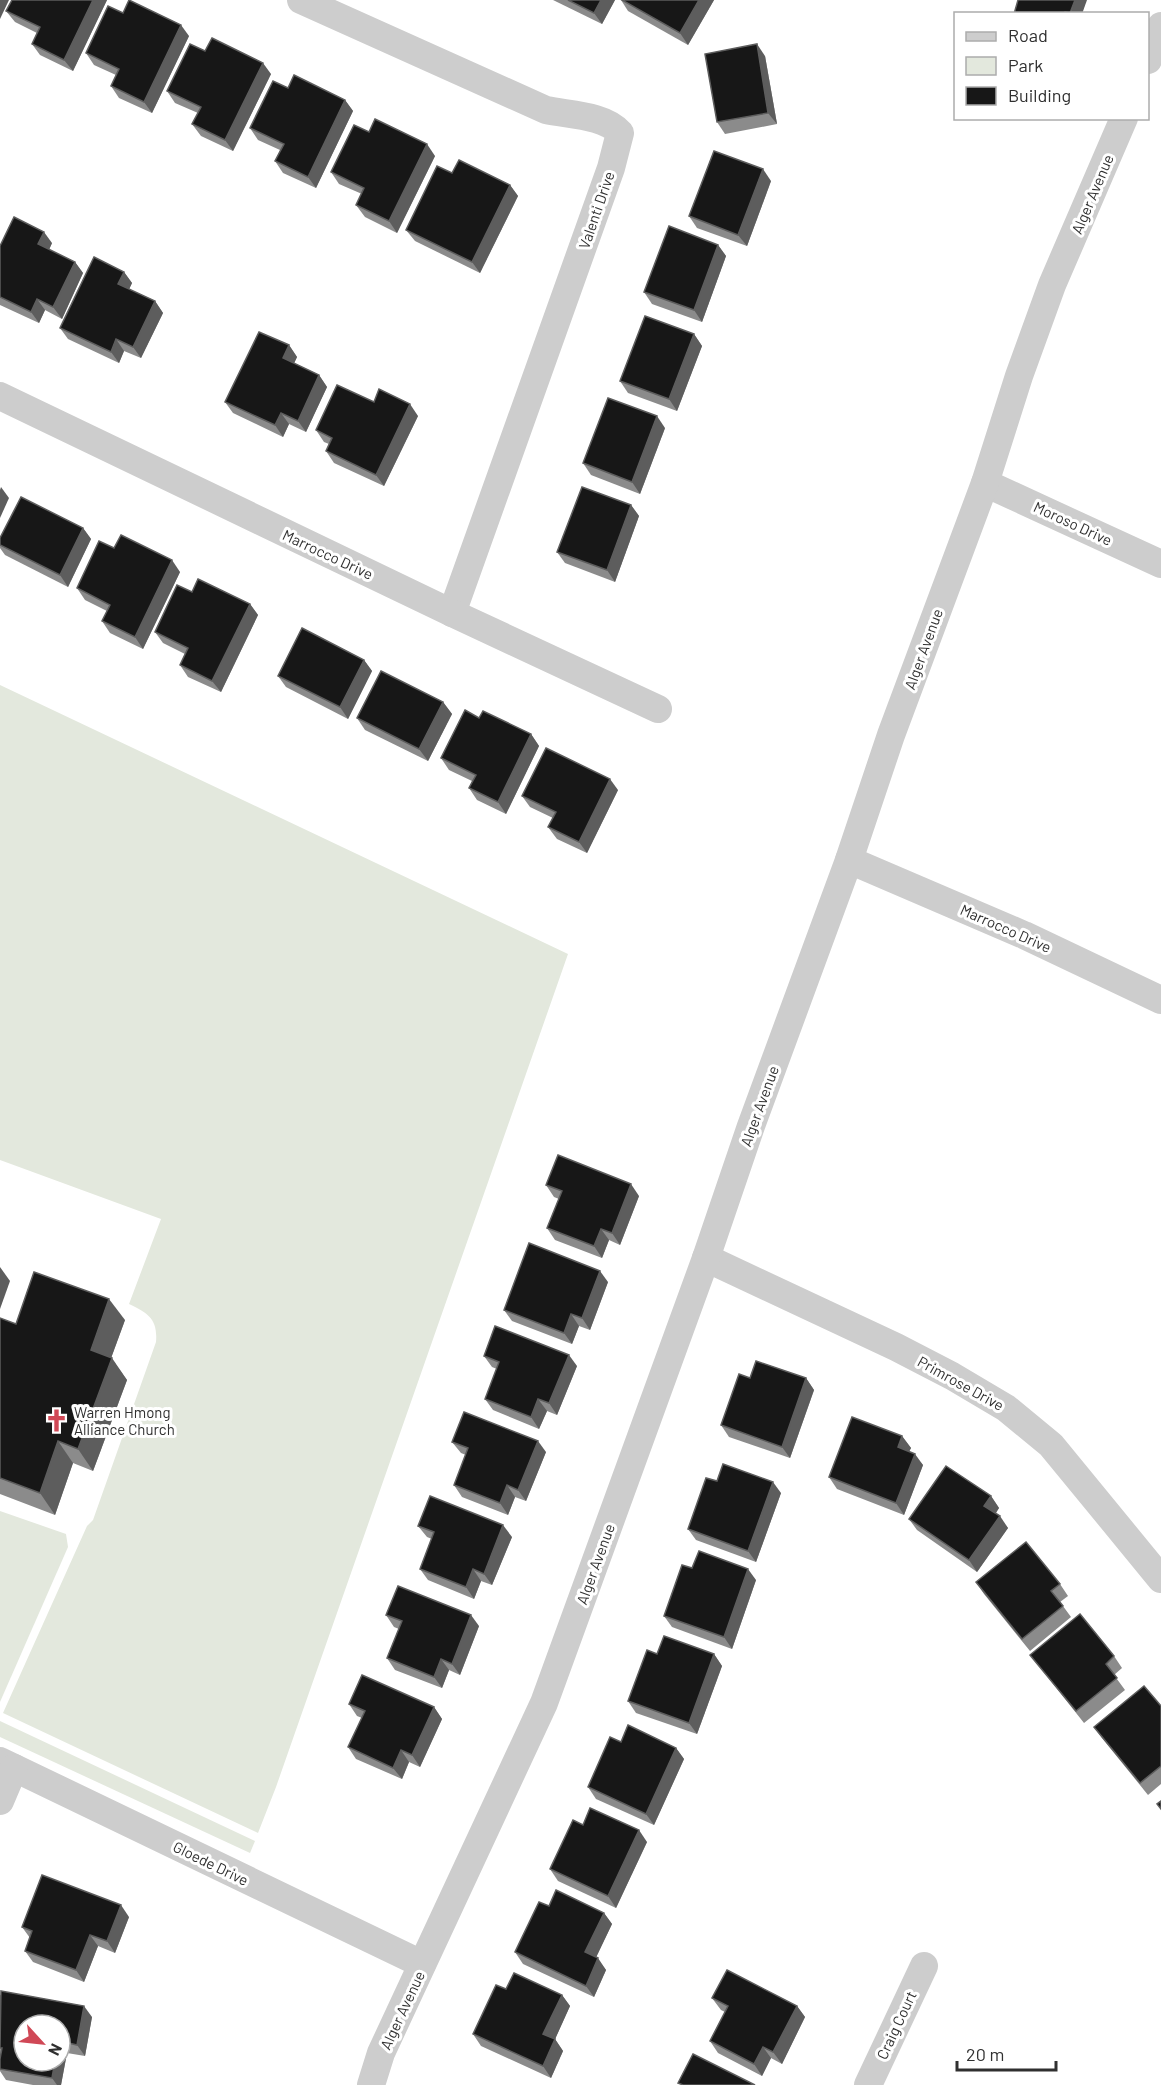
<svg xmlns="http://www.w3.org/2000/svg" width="1161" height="2085" font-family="Barlow,sans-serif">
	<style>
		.green { fill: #e3e8dd }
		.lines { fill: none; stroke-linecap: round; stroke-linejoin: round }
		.minor { stroke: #cdcdcd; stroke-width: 28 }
		.wall { fill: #8b8b8b; fill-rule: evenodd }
		.shaded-wall { fill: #5d5d5d }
		.building { fill: #171717; stroke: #5d5d5d; stroke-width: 1.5 }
		.labels { text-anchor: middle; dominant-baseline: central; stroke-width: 6; stroke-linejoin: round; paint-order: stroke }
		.street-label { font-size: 15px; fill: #303030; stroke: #fff }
		.poi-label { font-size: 15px; fill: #303030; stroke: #fff; text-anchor: start }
	</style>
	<rect width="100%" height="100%" fill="#fff"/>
	<g class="green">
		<path d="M0,685L568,954L276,1787L258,1833L3,1713L87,1526L93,1520L156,1342C158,1319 148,1313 129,1304L161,1219L0,1160Z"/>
		<polygon points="0,1511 66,1534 68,1547 0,1702"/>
		<polygon points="0,1721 255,1841 250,1853 0,1737"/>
	</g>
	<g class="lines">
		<g class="minor">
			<path d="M301,0L546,110C569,115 605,115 620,133L611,168L452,613"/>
			<polyline points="1148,60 1161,26"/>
			<polyline points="0,396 452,613 658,709"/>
			<polyline points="985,483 1161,564"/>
			<polyline points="849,860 1024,935 1161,1000"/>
			<polyline points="706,1258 896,1347 952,1376 1006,1408 1051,1445 1161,1579"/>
			<polyline points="0,1761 422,1964"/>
			<polyline points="0,1801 14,1768"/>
			<polyline points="371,2085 381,2053 544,1703 706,1258 751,1126 849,860 891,735 985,483 1019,376 1052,285 1124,118"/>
			<polyline points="868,2085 924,1966"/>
		</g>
	</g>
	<g class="wall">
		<polygon points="12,0 107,0 73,71 40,55 32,44 37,33 15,22 6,11"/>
		<polygon points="553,0 615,0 602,24"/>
		<polygon points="621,0 714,0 688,45 628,11"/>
		<polygon points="123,13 189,36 152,113 119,98 111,86 116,75 94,65 86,53"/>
		<polygon points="205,51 271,74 233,151 201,136 192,124 198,113 175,103 167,91"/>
		<polygon points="765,56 777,124 725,134 717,122"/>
		<polygon points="288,88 345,100 353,111 316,188 283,173 275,161 280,150 258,140 250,128"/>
		<polygon points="369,132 435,156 397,233 365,217 356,205 362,194 339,184 331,172"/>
		<polygon points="452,173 510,185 518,196 480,273 415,241 406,230"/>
		<polygon points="771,181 747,246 697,228 689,216"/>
		<polygon points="52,243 49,250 75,262 83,273 62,319 45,310 39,323 0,305 0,246"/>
		<polygon points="718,245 726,256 702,322 652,304 644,292"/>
		<polygon points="124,272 132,283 129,289 155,301 163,313 141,358 124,351 119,363 68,339 60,328"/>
		<polygon points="694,334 702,346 677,411 628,393 620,381"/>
		<polygon points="289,345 297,357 294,363 319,375 327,387 306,432 289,424 283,437 233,413 225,402"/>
		<polygon points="374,402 418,416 384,486 334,463 326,451 329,444 324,442 316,430"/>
		<polygon points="665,428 640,494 591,475 583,463"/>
		<polygon points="631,505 639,516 615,582 565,563 557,552"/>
		<polygon points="83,528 91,539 68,587 5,555 0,548 0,538"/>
		<polygon points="114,548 180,572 143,649 110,633 102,621 107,611 85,600 77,588"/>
		<polygon points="192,592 250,604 258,615 221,692 188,677 180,665 185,654 163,643 155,632"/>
		<polygon points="364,660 372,671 348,719 286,687 278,676"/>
		<polygon points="443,702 452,714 428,761 365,730 357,718"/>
		<polygon points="479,718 531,734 539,746 506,814 477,800 469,788 472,781 449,770 441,758"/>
		<polygon points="618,790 587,853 557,839 548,827 553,818 530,807 522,796"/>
		<polygon points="546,1185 639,1196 620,1245 609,1240 602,1258 555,1240 547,1228 559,1199 554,1197"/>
		<polygon points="608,1282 590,1330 579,1326 572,1344 512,1321 504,1310"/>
		<polygon points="0,1318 16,1324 125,1320 111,1358 127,1380 93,1471 73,1463 55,1515 0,1494"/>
		<polygon points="484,1356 577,1366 557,1415 547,1411 539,1429 493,1410 485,1399 497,1369 492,1367"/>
		<polygon points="750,1378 806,1378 814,1390 790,1458 729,1437 721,1425"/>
		<polygon points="902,1436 911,1448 909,1451 923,1465 904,1515 837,1489 829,1477"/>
		<polygon points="452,1442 546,1452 526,1501 515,1497 508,1515 462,1497 454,1485 466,1455 461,1453"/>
		<polygon points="717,1481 781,1493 756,1562 696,1540 688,1529"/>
		<polygon points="991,1496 999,1508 995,1513 1008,1528 977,1572 917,1530 909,1519"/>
		<polygon points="418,1526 512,1537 492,1585 481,1581 474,1599 428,1580 420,1569 432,1539 427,1537"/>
		<polygon points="692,1568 756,1580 732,1649 672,1627 664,1616"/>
		<polygon points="976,1582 1060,1584 1068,1596 1060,1602 1071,1617 1030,1651 984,1594"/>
		<polygon points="386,1615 479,1626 460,1675 449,1670 442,1688 395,1670 387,1658 399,1629 394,1627"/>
		<polygon points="657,1654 714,1654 722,1666 697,1734 636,1713 628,1701"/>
		<polygon points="1030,1655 1114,1656 1122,1668 1114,1675 1125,1690 1084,1723 1039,1666"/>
		<polygon points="349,1704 434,1707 442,1719 420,1767 409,1762 402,1779 356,1759 348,1747 362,1718 357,1716"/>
		<polygon points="1161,1706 1161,1784 1148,1795 1102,1738 1094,1727"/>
		<polygon points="621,1742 676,1748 684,1759 654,1825 596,1799 588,1787"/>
		<polygon points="583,1825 647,1842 616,1908 558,1881 550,1869"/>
		<polygon points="549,1906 604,1913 612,1924 596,1957 606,1970 594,1997 523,1964 515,1952"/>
		<polygon points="129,1917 115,1953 98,1946 84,1982 33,1962 25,1951 30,1938 22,1927"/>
		<polygon points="506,1989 562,1995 570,2006 555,2039 563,2051 551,2078 481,2046 473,2034"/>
		<path d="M0,1995L92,2017L85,2056L67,2053L61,2085H33L6,2080L0,2071ZM24,2025H60V2061Z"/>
		<polygon points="712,1998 797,2006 805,2017 782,2064 771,2058 762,2076 718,2053 710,2041 725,2012 721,2010"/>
	</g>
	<g class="shaded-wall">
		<polygon points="0,0 9,0 0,19"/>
		<polygon points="93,0 107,0 73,71 64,60"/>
		<polygon points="601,0 615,0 602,24 594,13"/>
		<polygon points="699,0 714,0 688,45 680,33"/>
		<polygon points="1075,0 1087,0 1082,14 1070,14"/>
		<polygon points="181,25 189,36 152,113 144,102"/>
		<polygon points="757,44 765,56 777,124 768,113"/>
		<polygon points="263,63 271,74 233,151 225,140"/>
		<polygon points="345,100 353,111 316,188 308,177"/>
		<polygon points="427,144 435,156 397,233 389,221"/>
		<polygon points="763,169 771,181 747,246 738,235"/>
		<polygon points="510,185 518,196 480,273 472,262"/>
		<polygon points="44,232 52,243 46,256 38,244"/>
		<polygon points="718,245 726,256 702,322 694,310"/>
		<polygon points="75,262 83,273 62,319 53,307"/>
		<polygon points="124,272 132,283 126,296 118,284"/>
		<polygon points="37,299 45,310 39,323 31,312"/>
		<polygon points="155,301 163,313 141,358 133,347"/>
		<polygon points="694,334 702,346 677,411 669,399"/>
		<polygon points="116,339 124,351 119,363 111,352"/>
		<polygon points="289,345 297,357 291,370 283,358"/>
		<polygon points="319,375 327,387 306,432 298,421"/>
		<polygon points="410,404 418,416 384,486 376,475"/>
		<polygon points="281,413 289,424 283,437 275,425"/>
		<polygon points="657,416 665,428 640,494 632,482"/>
		<polygon points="1,487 9,498 0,518 0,490"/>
		<polygon points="631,505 639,516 615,582 607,570"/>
		<polygon points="83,528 91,539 68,587 60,575"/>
		<polygon points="172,560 180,572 143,649 135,637"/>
		<polygon points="250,604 258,615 221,692 212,681"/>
		<polygon points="364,660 372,671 348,719 340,707"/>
		<polygon points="443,702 452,714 428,761 419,749"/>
		<polygon points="531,734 539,746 506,814 498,802"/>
		<polygon points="610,779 618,790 587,853 579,842"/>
		<polygon points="631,1184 639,1196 620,1245 612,1233"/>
		<polygon points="601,1229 609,1240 602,1258 594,1246"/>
		<polygon points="0,1267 10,1281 0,1309"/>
		<polygon points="600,1271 608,1282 590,1330 582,1318"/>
		<polygon points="109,1299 125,1320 106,1372 91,1350"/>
		<polygon points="571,1314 579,1326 572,1344 564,1333"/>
		<polygon points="569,1355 577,1366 557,1415 549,1403"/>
		<polygon points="112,1358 127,1380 93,1471 78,1449"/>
		<polygon points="806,1378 814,1390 790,1458 782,1447"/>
		<polygon points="538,1399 547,1411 539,1429 531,1417"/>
		<polygon points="902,1436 911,1448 906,1458 898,1447"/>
		<polygon points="58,1441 73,1463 55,1515 40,1493"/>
		<polygon points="538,1441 546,1452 526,1501 518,1490"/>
		<polygon points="915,1454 923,1465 904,1515 896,1503"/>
		<polygon points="773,1482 781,1493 756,1562 748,1551"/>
		<polygon points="507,1485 515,1497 508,1515 500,1503"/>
		<polygon points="991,1496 999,1508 993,1518 984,1506"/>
		<polygon points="1000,1516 1008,1528 977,1572 969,1560"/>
		<polygon points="503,1525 512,1537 492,1585 484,1574"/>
		<polygon points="473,1569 481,1581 474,1599 466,1587"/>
		<polygon points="748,1569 756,1580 732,1649 724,1637"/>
		<polygon points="471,1615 479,1626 460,1675 452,1664"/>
		<polygon points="714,1654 722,1666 697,1734 689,1723"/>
		<polygon points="441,1659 449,1670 442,1688 434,1677"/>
		<polygon points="434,1707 442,1719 420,1767 412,1755"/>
		<polygon points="676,1748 684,1759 654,1825 646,1814"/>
		<polygon points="401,1750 409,1762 402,1779 393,1768"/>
		<polygon points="639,1830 647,1842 616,1908 608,1896"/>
		<polygon points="121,1905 129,1917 115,1953 107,1941"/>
		<polygon points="604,1913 612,1924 593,1964 585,1952"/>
		<polygon points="90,1935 98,1946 84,1982 76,1970"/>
		<polygon points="598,1958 606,1970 594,1997 586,1986"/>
		<polygon points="562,1995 570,2006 552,2046 543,2034"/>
		<polygon points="84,2006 92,2017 85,2056 77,2045"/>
		<polygon points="797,2006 805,2017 782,2064 773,2052"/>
		<polygon points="555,2039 563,2051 551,2078 543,2066"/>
		<polygon points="60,2043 67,2053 61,2085 57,2085 52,2078 55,2061 60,2061"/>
		<polygon points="763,2047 771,2058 762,2076 754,2064"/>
	</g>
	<g class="building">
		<polygon points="12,0 93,0 64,60 32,44 40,27 6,11"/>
		<polygon points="129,0 181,25 144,102 111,86 119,69 86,53 108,6 123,13"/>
		<polygon points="568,0 601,0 594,13"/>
		<polygon points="622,0 699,0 680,33"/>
		<polygon points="1018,0 1075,0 1070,13 1065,12 1064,14 1014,14"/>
		<polygon points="212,38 263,63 225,140 192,124 201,107 167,91 190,44 205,51"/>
		<polygon points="757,44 768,113 717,122 705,54"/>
		<polygon points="294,75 345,100 308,177 275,161 284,144 250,128 273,81 288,88"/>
		<polygon points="375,119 427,144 389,221 356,205 364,188 331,172 354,125 369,132"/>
		<polygon points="714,151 763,169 738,235 689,216"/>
		<polygon points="459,160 510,185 472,262 406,230 437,166 452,173"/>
		<polygon points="14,217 44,232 38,244 75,262 53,307 37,299 31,312 0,297 0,246"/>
		<polygon points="669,226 718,245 694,310 644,292"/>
		<polygon points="94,257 124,272 118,284 155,301 133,347 116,339 111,352 60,328"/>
		<polygon points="645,316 694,334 669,399 620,381"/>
		<polygon points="259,332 289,345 283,358 319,375 298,421 281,413 275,425 225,402"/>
		<polygon points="337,385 374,402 379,389 410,404 376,475 326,451 332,438 316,430"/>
		<polygon points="608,398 657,416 632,482 583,463"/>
		<polygon points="582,487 631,505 607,570 557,552"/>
		<polygon points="21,497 83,528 60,575 0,545 0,538"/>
		<polygon points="121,535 172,560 135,637 102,621 110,605 77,588 99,541 114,548"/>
		<polygon points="198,579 250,604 212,681 180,665 188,648 155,632 177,585 192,592"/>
		<polygon points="302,628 364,660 340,707 278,676"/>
		<polygon points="381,671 443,702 419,749 357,718"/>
		<polygon points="465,710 479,718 483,711 531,734 498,802 469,788 476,775 441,758"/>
		<polygon points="546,748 610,779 579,842 548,827 556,812 522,796"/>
		<polygon points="558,1155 631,1184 612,1233 601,1229 594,1246 547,1228 562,1191 546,1185"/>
		<polygon points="529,1243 600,1271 582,1318 571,1314 564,1333 504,1310"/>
		<polygon points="34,1272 109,1299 91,1350 112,1358 78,1449 58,1441 40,1493 0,1478 0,1318 16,1324"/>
		<polygon points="495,1326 569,1355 549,1403 538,1399 531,1417 485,1399 499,1362 484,1356"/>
		<polygon points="756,1361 806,1378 782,1447 721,1425 739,1374 750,1378"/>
		<polygon points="464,1412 538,1441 518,1490 507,1485 500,1503 454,1485 468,1448 452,1442"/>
		<polygon points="852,1417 902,1436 898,1447 915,1454 896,1503 829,1477"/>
		<polygon points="723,1464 773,1482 748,1551 688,1529 706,1478 717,1481"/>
		<polygon points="946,1466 991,1496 984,1506 1000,1516 969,1560 909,1519"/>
		<polygon points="430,1496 503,1525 484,1574 473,1569 466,1587 420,1569 434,1532 418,1526"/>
		<polygon points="1026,1542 1060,1584 1051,1591 1063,1606 1022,1639 976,1582"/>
		<polygon points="699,1551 748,1569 724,1637 664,1616 682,1565 692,1568"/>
		<polygon points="398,1586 471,1615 452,1664 441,1659 434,1677 387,1658 402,1621 386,1615"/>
		<polygon points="1080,1614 1114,1656 1106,1664 1117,1678 1076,1711 1030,1655"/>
		<polygon points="664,1636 714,1654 689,1723 628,1701 647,1650 657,1654"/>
		<polygon points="362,1675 434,1707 412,1755 401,1750 393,1768 348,1747 365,1711 349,1704"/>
		<polygon points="1144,1686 1161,1706 1161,1766 1140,1783 1094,1727"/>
		<polygon points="628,1725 676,1748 646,1814 588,1787 610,1737 621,1742"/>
		<polygon points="1161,1801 1161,1809 1157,1804"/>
		<polygon points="590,1808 639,1830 608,1896 550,1869 573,1820 583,1825"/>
		<polygon points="42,1875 121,1905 107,1941 90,1935 76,1970 25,1951 32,1931 22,1927"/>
		<polygon points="556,1890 604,1913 585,1952 598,1958 586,1986 515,1952 539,1902 549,1906"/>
		<polygon points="727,1970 797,2006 773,2052 763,2047 754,2064 710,2041 728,2006 712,1998"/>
		<polygon points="514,1973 562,1995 543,2034 555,2039 543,2066 473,2034 496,1985 506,1989"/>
		<polygon points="1,1991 84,2006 77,2045 60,2041 60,2025 24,2025 24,2061 55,2061 52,2078 0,2069 0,2059 2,2048 0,2048"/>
		<polygon points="693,2054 755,2085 683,2085 678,2083"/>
	</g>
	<defs>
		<symbol id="church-bare" viewBox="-9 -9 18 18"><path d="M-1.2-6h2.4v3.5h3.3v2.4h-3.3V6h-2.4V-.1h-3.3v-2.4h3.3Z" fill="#d04856" stroke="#fff" stroke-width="2.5" paint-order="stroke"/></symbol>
	</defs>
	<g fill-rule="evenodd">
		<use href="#church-bare" x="40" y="1404" width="33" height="33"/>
	</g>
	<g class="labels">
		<g class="street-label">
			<text transform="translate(1092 194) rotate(-67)">Alger Avenue</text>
			<text transform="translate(596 210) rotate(-71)">Valenti Drive</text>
			<text transform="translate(1073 523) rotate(25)">Moroso Drive</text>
			<text transform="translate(328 554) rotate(25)">Marrocco Drive</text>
			<text transform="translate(923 649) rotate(-70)">Alger Avenue</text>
			<text transform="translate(1006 928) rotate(24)">Marrocco Drive</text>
			<text transform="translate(759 1106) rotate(-70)">Alger Avenue</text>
			<text transform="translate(961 1383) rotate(29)">Primrose Drive</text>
			<text transform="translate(595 1564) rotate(-70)">Alger Avenue</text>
			<text transform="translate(211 1863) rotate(26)">Gloede Drive</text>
			<text transform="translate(402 2010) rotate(-65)">Alger Avenue</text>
			<text transform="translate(896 2025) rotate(-65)">Craig Court</text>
		</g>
		<g class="poi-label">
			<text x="74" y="1412">Warren Hmong<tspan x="74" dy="17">Alliance Church</tspan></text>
		</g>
	</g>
	<rect x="954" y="12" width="195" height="108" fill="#ffffff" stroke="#acacac" stroke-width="1.5"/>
	<rect x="966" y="32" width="30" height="9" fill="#cdcdcd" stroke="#acacac" stroke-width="1.5"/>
	<text x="1008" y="42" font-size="18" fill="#303030">Road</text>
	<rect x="966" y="57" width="30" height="18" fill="#e3e8dd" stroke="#acacac" stroke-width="1.5"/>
	<text x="1008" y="72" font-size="18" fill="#303030">Park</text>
	<rect x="966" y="87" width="30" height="18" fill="#171717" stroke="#acacac" stroke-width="1.5"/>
	<text x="1008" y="102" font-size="18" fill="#303030">Building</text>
	<g transform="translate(42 2043) rotate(117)"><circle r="28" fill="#ffffff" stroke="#acacac" stroke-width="1.5"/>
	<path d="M0-4.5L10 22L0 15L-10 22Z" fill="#d04856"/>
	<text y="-9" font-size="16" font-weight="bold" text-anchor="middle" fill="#303030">N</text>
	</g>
	<path d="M957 2061v9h99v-9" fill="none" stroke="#303030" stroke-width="3"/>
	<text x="966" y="2061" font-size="18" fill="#303030" stroke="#ffffff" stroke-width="4.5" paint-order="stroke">20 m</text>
</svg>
